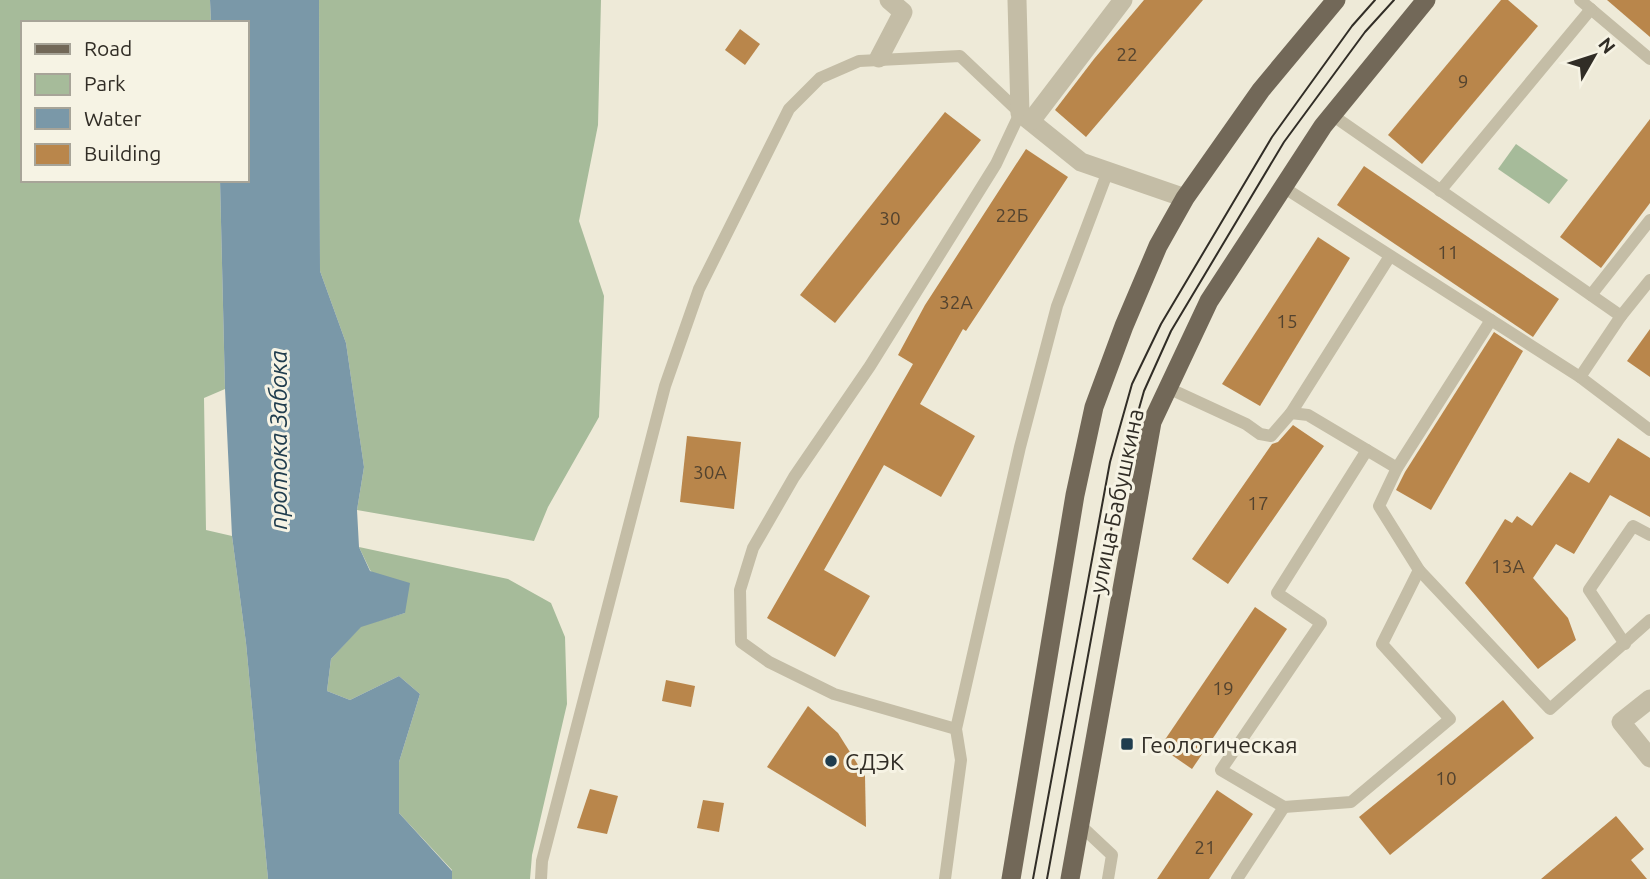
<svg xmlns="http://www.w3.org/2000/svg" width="1650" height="879" font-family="Ubuntu,sans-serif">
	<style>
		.green { fill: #a6bb9a }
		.water { fill: #7a98a8 }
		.building { fill: #b9864b }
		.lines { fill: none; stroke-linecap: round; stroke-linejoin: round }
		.service { stroke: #c4bda6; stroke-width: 12 }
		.minor { stroke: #c4bda6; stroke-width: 19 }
		.primary { stroke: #726858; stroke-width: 19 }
		.tram { stroke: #312d26; stroke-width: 2 }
		.poi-dot { fill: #203d4e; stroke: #f6f3e4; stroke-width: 2.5 }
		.labels { text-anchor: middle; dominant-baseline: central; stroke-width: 6; stroke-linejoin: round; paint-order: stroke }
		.number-label { font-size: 19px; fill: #53432f }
		.street-label { font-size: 23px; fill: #312d26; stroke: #f6f3e4 }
		.poi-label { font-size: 23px; fill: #312d26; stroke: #f6f3e4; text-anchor: start }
		.water-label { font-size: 24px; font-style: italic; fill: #203d4e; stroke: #f6f3e4 }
	</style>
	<rect width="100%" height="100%" fill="#eeead8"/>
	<g class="green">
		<polygon points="0,0 210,0 211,23 23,23 23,180 220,180 225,389 204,398 206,530 232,536 246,643 268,879 0,879"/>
		<polygon points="319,0 601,0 598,125 579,221 604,296 599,417 548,507 534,541 357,510 364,467 346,343 320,271"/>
		<polygon points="1516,144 1568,180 1549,204 1498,169"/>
		<polygon points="359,547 508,579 551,603 565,637 567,704 532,855 530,879 452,879 452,870 399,813 399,762 420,694 399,676 350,700 327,691 331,659 361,626 405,613 370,570"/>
	</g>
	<polygon class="water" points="210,0 319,0 320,271 346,343 364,467 357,510 359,547 370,571 410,583 405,613 361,627 331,659 327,691 350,700 399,676 420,694 399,762 399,813 452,871 452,879 268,879 246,643 232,536 225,389 220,180 247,180 247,23 211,23"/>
	<g class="building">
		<polygon points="1144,0 1203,0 1086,137 1055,110 1094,59"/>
		<polygon points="1501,0 1508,0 1538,26 1422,164 1388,135"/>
		<polygon points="1607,0 1650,0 1650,37"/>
		<polygon points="740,29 760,44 745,65 725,50"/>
		<polygon points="945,112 981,140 835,323 800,295"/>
		<polygon points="1650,119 1650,203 1601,268 1560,237"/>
		<polygon points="1026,149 1068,177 966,331 963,329 920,404 975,436 941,497 884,465 824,570 870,596 835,657 767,618 913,364 898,355 925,305"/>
		<polygon points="1364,166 1559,299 1533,337 1337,205"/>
		<polygon points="1318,237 1350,258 1260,406 1222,384"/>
		<polygon points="1650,329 1650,377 1627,361"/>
		<polygon points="1494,332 1523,351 1431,510 1396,490 1405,472"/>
		<polygon points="1293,425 1324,446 1228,584 1192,559 1272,444 1278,442"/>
		<polygon points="687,436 741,442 734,509 680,502"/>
		<polygon points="1618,438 1650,458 1650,517 1610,495 1574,554 1556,544 1533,578 1568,618 1576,640 1538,669 1465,583 1505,519 1512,523 1517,516 1532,526 1570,472 1589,483"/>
		<polygon points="1255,607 1287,629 1192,769 1160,747"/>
		<polygon points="666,680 695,686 691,707 662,701"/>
		<polygon points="1503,700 1534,738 1390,855 1359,817"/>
		<polygon points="808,706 838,733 865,776 866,827 767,767"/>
		<polygon points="590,789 618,796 607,834 577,828"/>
		<polygon points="1217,790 1253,814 1209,879 1157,879"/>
		<polygon points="703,800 724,803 719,832 697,828"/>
		<polygon points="1616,816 1644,849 1631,860 1647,879 1541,879"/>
	</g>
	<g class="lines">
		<g class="service">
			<polyline points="1580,0 1650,59"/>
			<polyline points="1332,115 1621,316"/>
			<polyline points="1283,187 1580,377 1650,430"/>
			<polyline points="1440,191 1591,9"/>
			<polyline points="1591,295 1650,220"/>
			<polyline points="1580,377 1621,316 1650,280"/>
			<polyline points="1168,388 1246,424 1260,434 1271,436 1291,413 1308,415 1397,468"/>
			<polyline points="1291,413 1390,256"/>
			<polyline points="1419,570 1550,709 1650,620"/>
			<polyline points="1625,644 1589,590 1633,526 1650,535"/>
			<polyline points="1284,807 1351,802 1450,719 1382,644 1419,570 1379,506 1397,468 1491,320"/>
			<polyline points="1080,825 1112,855 1108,879"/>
			<polyline points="541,879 542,861 665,386 699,289 789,109 820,78 859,61 960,56 1020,113 996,164 870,366 794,477 753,548 740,590 741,642 769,662 834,694 956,729"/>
			<polyline points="945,879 961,760 956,729 1020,447 1057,306 1108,171"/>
			<polyline points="1237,879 1284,807 1221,770 1321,623 1277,593 1367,450"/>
		</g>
		<g class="minor">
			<polyline points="1017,0 1020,113 1081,162 1185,198"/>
			<polyline points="879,58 903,12 889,0"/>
			<polyline points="1031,121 1123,0"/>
			<polyline points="1650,699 1621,722 1650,758"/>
		</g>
		<g class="primary">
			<polyline points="1011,879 1075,495 1094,407 1124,326 1158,246 1185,198 1261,90 1336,0"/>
			<polyline points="1070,879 1152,422 1209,301 1323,126 1426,0"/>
		</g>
		<g class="tram">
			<polyline points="1033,879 1110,462 1132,384 1161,324 1272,137 1352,26 1375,0"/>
			<polyline points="1047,879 1123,465 1144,391 1171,331 1284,142 1365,32 1394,0"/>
		</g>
	</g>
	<g class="poi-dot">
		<rect x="1120" y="737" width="14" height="14" rx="3.5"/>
		<circle cx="831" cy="761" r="7"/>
	</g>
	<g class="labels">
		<g class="number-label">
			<text x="1127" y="54">22</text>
			<text x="1463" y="81">9</text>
			<text x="1012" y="215">22Б</text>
			<text x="890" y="218">30</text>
			<text x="1448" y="252">11</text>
			<text x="956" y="302">32А</text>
			<text x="1287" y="321">15</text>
			<text x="710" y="472">30А</text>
			<text x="1258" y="503">17</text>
			<text x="1508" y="566">13А</text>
			<text x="1223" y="688">19</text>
			<text x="1446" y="778">10</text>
			<text x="1205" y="847">21</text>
		</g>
		<g class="street-label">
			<text transform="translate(1116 501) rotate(-78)">улица Бабушкина</text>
		</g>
		<g class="poi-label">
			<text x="1141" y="744">Геологическая</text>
			<text x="845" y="761">СДЭК</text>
		</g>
		<g class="water-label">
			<text transform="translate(278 440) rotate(-90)">протока Забока</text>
		</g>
	</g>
	<rect x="21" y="21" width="228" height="161" fill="#f6f3e4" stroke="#a7a498" stroke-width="2"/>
	<rect x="35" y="44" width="35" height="10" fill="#726858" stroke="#a7a498" stroke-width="2"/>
	<text x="84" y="56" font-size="21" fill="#312d26">Road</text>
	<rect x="35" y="74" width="35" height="21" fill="#a6bb9a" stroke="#a7a498" stroke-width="2"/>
	<text x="84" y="91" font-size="21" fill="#312d26">Park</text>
	<rect x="35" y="108" width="35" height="21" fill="#7a98a8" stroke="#a7a498" stroke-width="2"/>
	<text x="84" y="126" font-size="21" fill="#312d26">Water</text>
	<rect x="35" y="144" width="35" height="21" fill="#b9864b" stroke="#a7a498" stroke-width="2"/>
	<text x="84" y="161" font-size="21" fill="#312d26">Building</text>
	<g transform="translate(1594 56) rotate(51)" stroke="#f6f3e4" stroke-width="5" paint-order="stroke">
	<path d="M0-5L12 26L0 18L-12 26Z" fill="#312d26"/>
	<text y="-10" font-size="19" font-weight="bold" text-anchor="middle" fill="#312d26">N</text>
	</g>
</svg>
